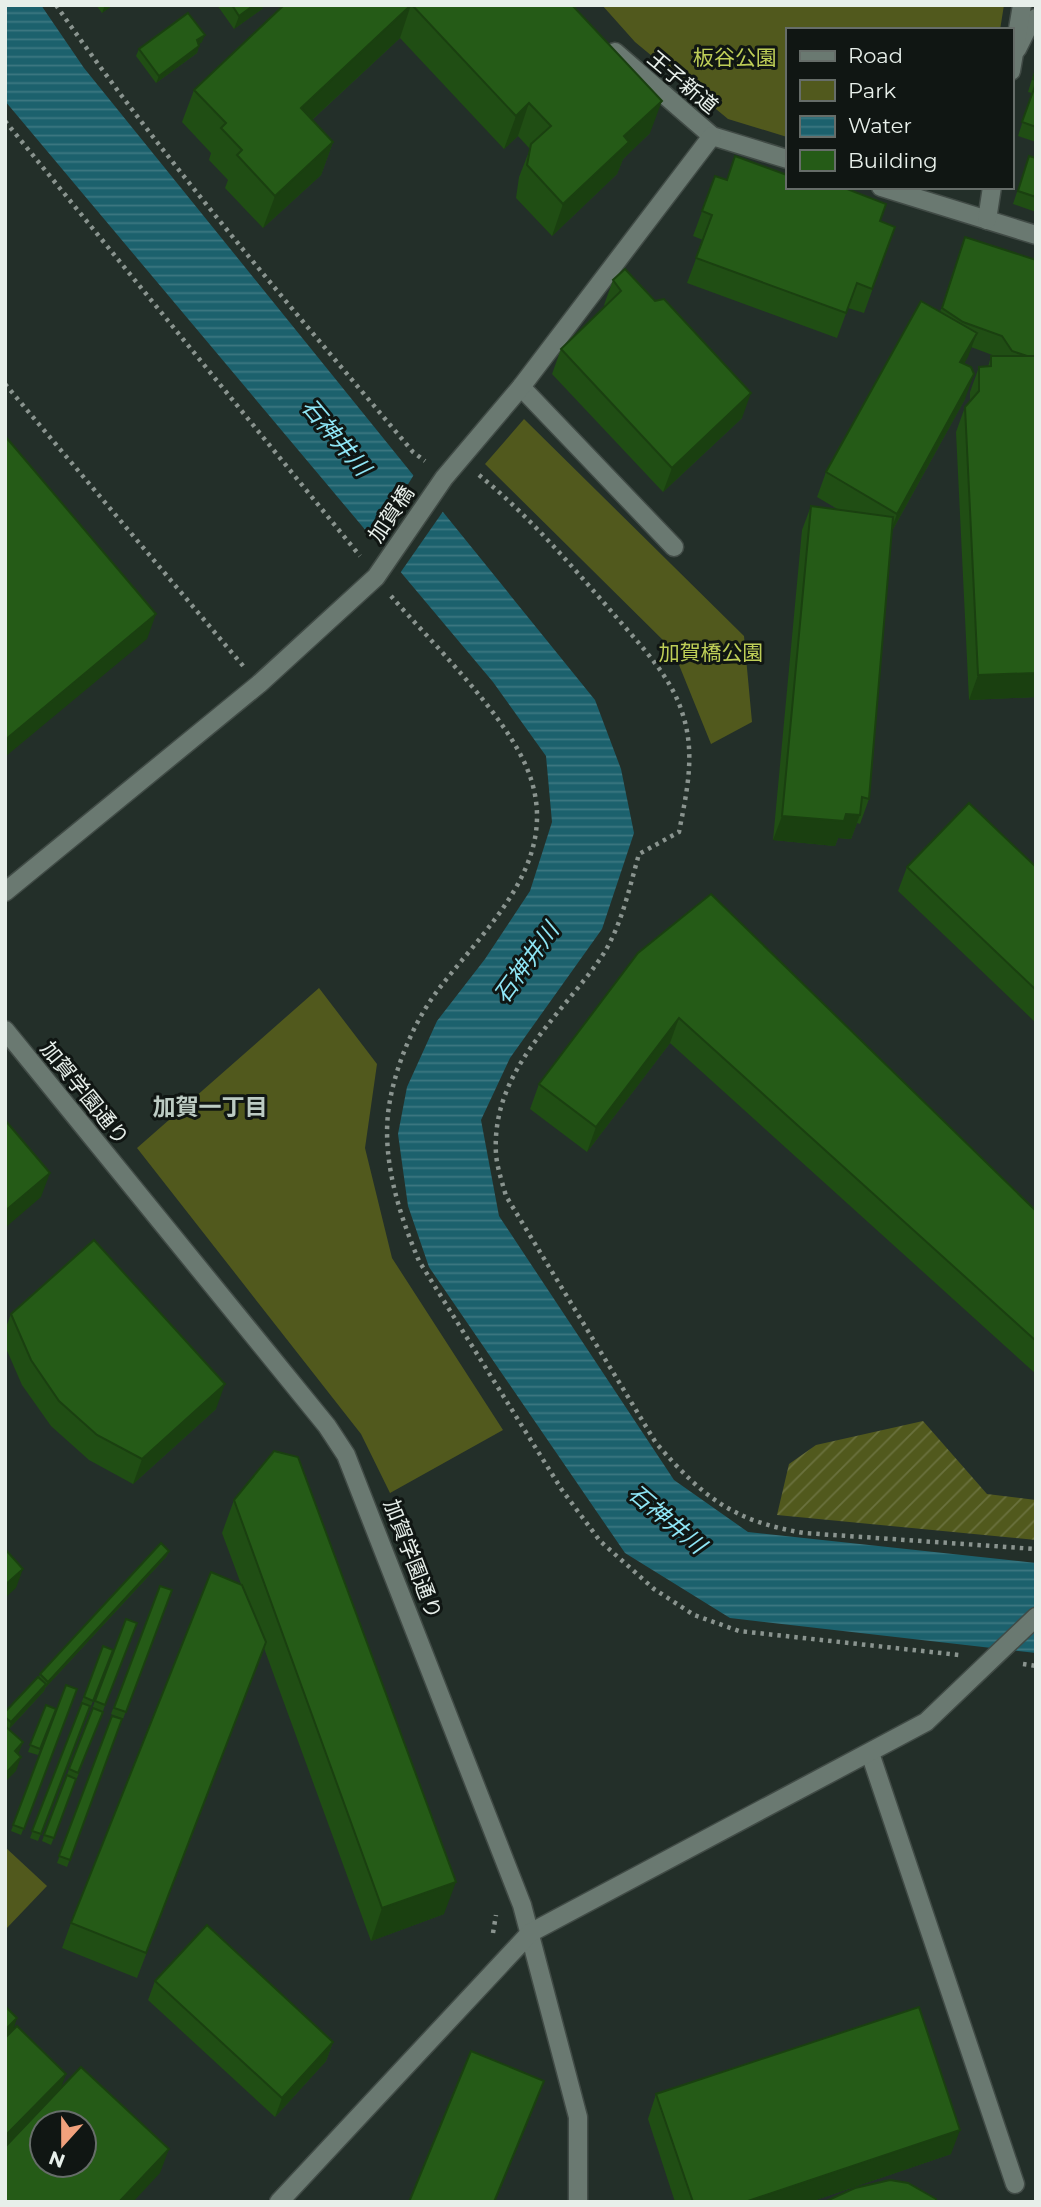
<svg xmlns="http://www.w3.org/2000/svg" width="1041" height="2207" font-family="Montserrat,'Noto Sans JP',sans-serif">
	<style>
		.park { fill: #51591d }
		.garden { fill: url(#garden-furrows) }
		.water { fill: url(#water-rules) }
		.pier { fill: #232f29 }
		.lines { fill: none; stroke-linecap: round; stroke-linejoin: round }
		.lane-casing { stroke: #414b46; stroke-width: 21 }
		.street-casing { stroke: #414b46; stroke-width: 21 }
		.secondary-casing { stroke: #414b46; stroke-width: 21 }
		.path { stroke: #8a948f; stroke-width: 4.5; stroke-dasharray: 3.5 5; stroke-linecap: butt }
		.lane { stroke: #6a7971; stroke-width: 18 }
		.street { stroke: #6a7971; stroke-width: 18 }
		.secondary { stroke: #6a7971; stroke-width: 18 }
		.wall { fill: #204e14 }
		.shaded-wall { fill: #1a4010 }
		.building { fill: #255b17; stroke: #1a4010; stroke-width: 2; fill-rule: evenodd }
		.labels { text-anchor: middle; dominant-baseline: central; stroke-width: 6; stroke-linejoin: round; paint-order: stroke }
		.park-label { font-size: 21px; fill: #bece57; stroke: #101613 }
		.street-label { font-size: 21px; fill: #e7efea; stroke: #101613 }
		.water-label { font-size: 23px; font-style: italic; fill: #8fe6f6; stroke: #101613 }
		.neighbourhood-label { font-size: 23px; font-weight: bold; fill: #bccbc3; stroke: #101613 }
	</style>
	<defs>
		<pattern id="garden-furrows" width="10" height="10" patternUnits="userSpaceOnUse" patternTransform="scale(1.75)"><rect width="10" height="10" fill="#51591d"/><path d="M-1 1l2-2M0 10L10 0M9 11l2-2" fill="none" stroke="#6a713e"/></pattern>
		<pattern id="water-rules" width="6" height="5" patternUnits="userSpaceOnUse" patternTransform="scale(1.75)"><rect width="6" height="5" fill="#1c616d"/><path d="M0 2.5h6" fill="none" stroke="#3d7882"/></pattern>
	</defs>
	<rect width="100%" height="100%" fill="#232f29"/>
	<g class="park">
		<polygon points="602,5 1004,5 1000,30 787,30 787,137 728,119 635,42"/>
		<polygon points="524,419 744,636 752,722 711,744 673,650 485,464"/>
		<polygon points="319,988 377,1064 365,1148 392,1258 503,1430 390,1493 361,1434 137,1148"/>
		<polygon points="5,1847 47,1886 5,1930"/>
	</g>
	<polygon class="garden" points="923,1421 987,1494 1036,1500 1036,1540 777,1515 789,1464 816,1445"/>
	<polygon class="water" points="5,5 41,5 84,68 595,700 621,769 634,833 602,929 510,1058 481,1120 499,1216 674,1480 748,1532 1036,1563 1036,1653 730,1618 625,1553 429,1267 408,1206 398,1134 407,1087 437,1021 485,959 530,891 552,822 546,756 493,682 5,101"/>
	<polygon class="pier" points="415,473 444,510 398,576 371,544"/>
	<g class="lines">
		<defs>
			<polyline id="lane" points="521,387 674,547"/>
			<g id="street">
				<polyline points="1017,49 1030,23 1036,18"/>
				<polyline points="615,52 712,136 787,159"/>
				<polyline points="881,187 1036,235"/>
				<polyline points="5,892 259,684 376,577 444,478 521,387 712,136"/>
				<polyline points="870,1753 1015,2184"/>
			</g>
			<g id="secondary">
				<polyline points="1011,71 1022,5"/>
				<polyline points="987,220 992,187"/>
				<polyline points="5,1030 327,1426 346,1455 522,1905 578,2117 578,2202"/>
				<polyline points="279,2202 530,1933 926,1722 1036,1617"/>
			</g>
		</defs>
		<use href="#lane" class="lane-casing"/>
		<use href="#street" class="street-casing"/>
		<use href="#secondary" class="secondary-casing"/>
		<g class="path">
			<path d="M56,5C165,162 290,306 413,452L425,461"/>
			<polyline points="5,121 360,556"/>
			<polyline points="5,384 244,667"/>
			<path d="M479,475C529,516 570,564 612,612C637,642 670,674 682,712C696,753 687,791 679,832L639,854C629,889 621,929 600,959C557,1020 491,1072 496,1154C497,1167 502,1182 506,1196L656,1443C703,1497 732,1521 804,1533L1036,1549"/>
			<path d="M391,596C432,643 502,711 526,766C567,860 484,928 435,994C412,1026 395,1068 389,1106C381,1158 399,1214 419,1261L562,1490L600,1541L654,1589L694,1615L739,1631L959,1655"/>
			<polyline points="1023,1664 1036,1666"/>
			<polyline points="493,1933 496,1915"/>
		</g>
		<use href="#lane" class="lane"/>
		<use href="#street" class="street"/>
		<use href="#secondary" class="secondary"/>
	</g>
	<g class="wall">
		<polygon points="96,5 113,5 102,13"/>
		<polygon points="217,5 263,5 262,9 234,29"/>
		<polygon points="284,5 572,5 650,133 623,159 617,174 552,236 516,198 519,177 530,149 518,136 504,149 400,38 312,120 333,142 321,175 263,228 225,188 228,180 209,160 211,153 182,122 194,90"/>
		<polygon points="202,42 199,44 197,53 156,83 136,56 139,49"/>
		<polygon points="1036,66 1036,142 1018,136 1032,93 1028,92"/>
		<polygon points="1029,156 1036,158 1036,212 1013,204"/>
		<polygon points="715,176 727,180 880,221 895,227 864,313 848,308 837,338 687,283 703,240 693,236"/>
		<polygon points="965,237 1036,260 1036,697 969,700 956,432 965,407 970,401 970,392 979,367 988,367 991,356 995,356 971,347 964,364 965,399 892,531 869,799 860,824 857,823 851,839 838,838 835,846 773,840 802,530 811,506 839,510 817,497 826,472 940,312"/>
		<polygon points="613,280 742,418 663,492 552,374 561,349 605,306 604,305"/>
		<polygon points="907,867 1036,867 1036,1023 898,891"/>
		<polygon points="638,953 1036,1211 1036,1374 670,1043 587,1152 530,1109 539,1084"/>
		<polygon points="11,1314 216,1409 133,1484 89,1460 51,1426 22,1385 5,1346 5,1330"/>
		<polygon points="234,1500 444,1914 371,1941 264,1648 137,1978 62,1948 71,1923 241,1584 222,1533"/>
		<polygon points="169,1551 166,1557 45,1688 44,1691 9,1729 5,1726 5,1712 39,1678 40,1674"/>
		<polygon points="160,1586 172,1590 123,1719 111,1714"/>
		<polygon points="137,1623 51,1845 42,1841 95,1701"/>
		<polygon points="103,1646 113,1650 38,1841 30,1838"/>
		<polygon points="66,1685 77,1689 21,1835 11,1831"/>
		<polygon points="46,1705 56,1709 38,1755 28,1752"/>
		<polygon points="112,1716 122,1719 67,1867 57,1863"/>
		<polygon points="155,1981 333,2042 326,2061 275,2117 148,2000"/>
		<polygon points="656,2094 951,2154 810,2202 675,2202 648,2119"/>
	</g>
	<g class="shaded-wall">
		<polygon points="105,5 113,5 102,13"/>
		<polygon points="254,5 263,5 262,9 234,29 239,16"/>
		<polygon points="411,5 400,38 289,141 301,108"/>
		<polygon points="205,35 202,42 195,47 197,40"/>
		<polygon points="199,46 197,53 156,83 159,76"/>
		<polygon points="662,101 650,133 623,159 617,174 552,236 563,204 624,136"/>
		<polygon points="529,103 518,136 504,149 516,116"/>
		<polygon points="333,142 321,175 263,228 275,196"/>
		<polygon points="977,333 968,357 951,386 960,362"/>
		<polygon points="974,374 965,399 888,538 897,514"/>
		<polygon points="751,393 742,418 663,492 672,468"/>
		<polygon points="156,614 147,639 5,757 5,740"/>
		<polygon points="1036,673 1036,697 969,700 978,675"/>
		<polygon points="846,814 860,815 851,839 838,838 835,846 773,840 782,816"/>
		<polygon points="679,1018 670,1043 587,1152 596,1127"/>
		<polygon points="50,1173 41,1197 5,1228 5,1211"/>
		<polygon points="225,1384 216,1409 133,1484 142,1459"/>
		<polygon points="169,1551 166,1557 45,1688 48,1682"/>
		<polygon points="23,1569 16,1588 5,1598 5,1585"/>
		<polygon points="46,1684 44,1691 9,1729 11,1722"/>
		<polygon points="23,1742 18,1755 15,1751"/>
		<polygon points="21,1757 16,1771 5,1782 5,1774"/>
		<polygon points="456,1882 444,1914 371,1941 382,1908"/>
		<polygon points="17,2018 13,2031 5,2039 5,2030"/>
		<polygon points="333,2042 326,2061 275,2117 282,2098"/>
		<polygon points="66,2074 59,2094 5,2148 5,2136"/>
		<polygon points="544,2081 535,2105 495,2202 494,2202"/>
		<polygon points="960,2130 951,2154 810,2202 745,2202"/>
		<polygon points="169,2149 160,2173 133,2202 119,2202"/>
	</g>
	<g class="building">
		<polygon points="232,5 254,5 239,16"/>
		<polygon points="284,5 411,5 301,108 333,142 275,196 237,155 242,150 221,128 226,123 194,90"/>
		<polygon points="412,5 572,5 662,101 624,136 629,142 563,204 527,165 531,144 551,126 529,103 516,116"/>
		<polygon points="188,13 205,35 197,40 199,46 159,76 139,49"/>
		<polygon points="1036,69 1036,80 1033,79"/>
		<polygon points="1035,86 1036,86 1036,127 1022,122"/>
		<polygon points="735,156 787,175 787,187 842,187 886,204 880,221 895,227 872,289 857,283 846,313 696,258 712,215 702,211 715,176 727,180"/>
		<polygon points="1029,156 1036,158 1036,197 1018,191"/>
		<polygon points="965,237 1036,260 1036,356 1027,356 1012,351 1002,336 963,322 942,308"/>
		<polygon points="625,269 655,301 664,299 751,393 672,468 561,349 621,291 613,280"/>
		<polygon points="921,301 977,333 960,362 971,367 974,374 897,514 826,472"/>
		<polygon points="991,356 1036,356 1036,673 978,675 965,407 979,391 979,367 991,366"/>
		<polygon points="5,436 156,614 5,740"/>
		<polygon points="811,506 893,517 869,799 862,797 860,815 846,814 844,821 782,816"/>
		<polygon points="969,803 1036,867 1036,990 907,867"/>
		<polygon points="711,894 1036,1211 1036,1341 679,1018 596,1127 539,1084 638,953"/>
		<polygon points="5,1120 50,1173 5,1211"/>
		<polygon points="94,1240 225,1384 142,1459 97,1435 59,1401 31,1360 11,1314"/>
		<polygon points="274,1451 298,1457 456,1882 382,1908 234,1500"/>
		<polygon points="161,1543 169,1551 48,1682 40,1674"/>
		<polygon points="5,1549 23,1569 5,1585"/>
		<polygon points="211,1572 242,1585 266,1642 146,1953 71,1923"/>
		<polygon points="160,1586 172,1590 126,1712 114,1708"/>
		<polygon points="126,1619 137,1623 105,1705 95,1701"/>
		<polygon points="103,1646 113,1650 93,1701 84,1697"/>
		<polygon points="38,1677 46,1684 11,1722 5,1717 5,1712"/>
		<polygon points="66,1685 77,1689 24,1829 13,1825"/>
		<polygon points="82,1703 90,1706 41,1834 32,1831"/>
		<polygon points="46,1705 56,1709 40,1749 30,1745"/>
		<polygon points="93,1708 103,1712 78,1773 69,1769"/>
		<polygon points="112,1716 122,1719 70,1860 59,1856"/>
		<polygon points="5,1726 23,1742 15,1751 21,1757 5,1774"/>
		<polygon points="67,1775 76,1779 54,1838 44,1835"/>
		<polygon points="207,1925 333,2042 282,2098 155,1981"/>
		<polygon points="5,2006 17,2018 5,2030"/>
		<polygon points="919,2007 960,2130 745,2202 693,2202 656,2094"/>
		<polygon points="17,2026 66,2074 5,2136 5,2038"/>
		<polygon points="471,2051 544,2081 494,2202 409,2202"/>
		<path d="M81,2067L169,2149L119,2202H5V2147ZM42,2123H84V2165H42Z"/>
		<polygon points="890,2180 908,2183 936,2199 936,2202 824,2202 855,2188"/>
	</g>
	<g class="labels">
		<g class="park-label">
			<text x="735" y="57">板谷公園</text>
			<text x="711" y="652">加賀橋公園</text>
		</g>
		<g class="street-label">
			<text transform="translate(683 82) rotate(40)">王子新道</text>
			<text transform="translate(391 514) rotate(-56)">加賀橋</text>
			<text transform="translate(85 1093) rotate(51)">加賀学園通り</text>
			<text transform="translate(413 1559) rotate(69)">加賀学園通り</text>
		</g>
		<g class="water-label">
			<text transform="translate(336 437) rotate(50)">石神井川</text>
			<text transform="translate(526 963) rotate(-54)">石神井川</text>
			<text transform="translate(667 1519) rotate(40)">石神井川</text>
		</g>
		<g class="neighbourhood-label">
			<text x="210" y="1107">加賀一丁目</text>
		</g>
	</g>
	<rect width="1041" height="2207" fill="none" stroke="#e7efea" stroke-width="14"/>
	<rect x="786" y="28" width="228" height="161" fill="#101613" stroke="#666d69" stroke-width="2"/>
	<rect x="800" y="51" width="35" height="10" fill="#6a7971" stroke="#666d69" stroke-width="2"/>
	<text x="848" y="63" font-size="21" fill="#e7efea">Road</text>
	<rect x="800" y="80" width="35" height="21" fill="#51591d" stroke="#666d69" stroke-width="2"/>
	<text x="848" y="98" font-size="21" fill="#e7efea">Park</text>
	<rect x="800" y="116" width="35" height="21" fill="url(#water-rules)" stroke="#666d69" stroke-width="2"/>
	<text x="848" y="133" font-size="21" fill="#e7efea">Water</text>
	<rect x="800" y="150" width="35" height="21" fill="#255b17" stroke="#666d69" stroke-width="2"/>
	<text x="848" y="168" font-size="21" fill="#e7efea">Building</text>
	<g transform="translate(63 2144) rotate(201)"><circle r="33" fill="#101613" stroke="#666d69" stroke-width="2"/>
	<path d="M0-5L12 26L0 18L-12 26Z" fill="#f1a17c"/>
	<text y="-10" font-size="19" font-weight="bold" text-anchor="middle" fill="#e7efea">N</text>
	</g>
</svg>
